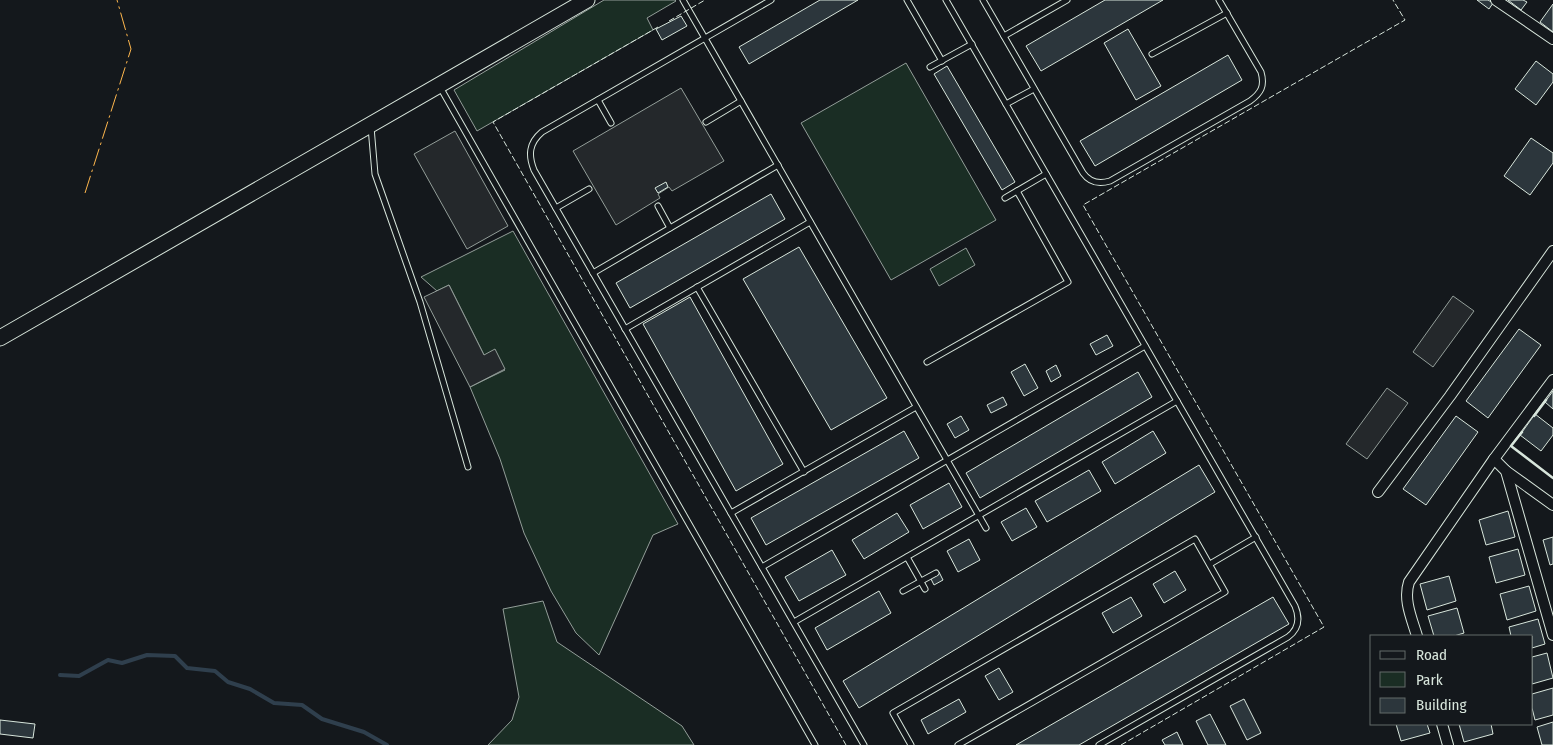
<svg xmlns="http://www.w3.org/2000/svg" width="1553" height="745" font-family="'Fira Sans Condensed',sans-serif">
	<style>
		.green { fill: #1a2d24; stroke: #939e99 }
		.parking { fill: #24282b; stroke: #939e99 }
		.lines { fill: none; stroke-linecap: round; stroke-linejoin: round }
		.stream { stroke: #2f3f4d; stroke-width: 4 }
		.building { fill: #2c363c; stroke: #d8e6dc }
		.service-casing { stroke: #d8e6dc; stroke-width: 7 }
		.minor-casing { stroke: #d8e6dc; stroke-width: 12 }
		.secondary-casing { stroke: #d8e6dc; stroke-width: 17 }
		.service { stroke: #14181c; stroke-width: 5 }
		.minor { stroke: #14181c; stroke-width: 10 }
		.secondary { stroke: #14181c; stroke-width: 15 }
		.fence { stroke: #d8e6dc; stroke-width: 1; stroke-dasharray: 6 2.5; stroke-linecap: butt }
		.wall { stroke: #d8e6dc; stroke-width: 2.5 }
		.power { stroke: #ffb74d; stroke-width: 1; stroke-dasharray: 18 4 2.5 4; stroke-linecap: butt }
	</style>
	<rect width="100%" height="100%" fill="#14181c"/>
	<g class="green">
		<polygon points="604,0 675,0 676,1 647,18 653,30 477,131 454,90"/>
		<polygon points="906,63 996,220 891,280 801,123"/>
		<polygon points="513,231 678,524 653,535 599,655 576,633 551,591 524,533 500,459 470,387 505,370 484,355 449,285 437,291 421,277"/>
		<polygon points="966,248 975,265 939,286 930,269"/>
		<polygon points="543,601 557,642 682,726 694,745 488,745 512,720 519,697 503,609"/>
	</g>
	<g class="parking">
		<polygon points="681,88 724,161 672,191 669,187 658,194 660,198 616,225 573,151"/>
		<polygon points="455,131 508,226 467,249 414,154"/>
		<polygon points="449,285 484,355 495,349 505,369 470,387 424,297"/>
		<polygon points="1453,296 1474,311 1433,367 1413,352"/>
		<polygon points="1387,388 1408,403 1367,459 1346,444"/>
	</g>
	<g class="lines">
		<polyline class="stream" points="60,675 79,676 108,660 122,663 147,655 175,656 187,668 215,671 228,682 250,689 274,703 302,705 322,719 364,732 387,745"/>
	</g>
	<g class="building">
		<polygon points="820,0 858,0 749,64 739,47"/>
		<polygon points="1105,0 1163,0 1041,71 1026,46"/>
		<polygon points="1477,0 1488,0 1493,3 1489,9"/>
		<polygon points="1508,0 1523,0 1527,2 1521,10"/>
		<polygon points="1553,4 1553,32 1540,22"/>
		<polygon points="681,16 687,26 662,40 656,29"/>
		<polygon points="1128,29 1161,86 1136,100 1104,43"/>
		<polygon points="1228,55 1242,80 1095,166 1080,141"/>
		<polygon points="1536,61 1553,74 1553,82 1536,105 1515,89"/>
		<polygon points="947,66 1015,182 1002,190 934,74"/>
		<polygon points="1531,138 1553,153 1553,163 1530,195 1504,176"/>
		<polygon points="666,182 668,187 658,193 655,188"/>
		<polygon points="771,194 785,219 630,308 616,283"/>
		<polygon points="799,247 887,398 831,430 743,279"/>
		<polygon points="690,297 783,464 736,491 643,324"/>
		<polygon points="1519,329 1541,345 1488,418 1466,401"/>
		<polygon points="1107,335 1113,346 1096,355 1090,344"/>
		<polygon points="1025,364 1038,388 1024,396 1011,372"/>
		<polygon points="1056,365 1061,376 1051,382 1046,371"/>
		<polygon points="1138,372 1152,397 980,498 966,473"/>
		<polygon points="1553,391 1553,409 1545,402"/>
		<polygon points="1003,397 1007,405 991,413 987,405"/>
		<polygon points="1535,414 1553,428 1553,435 1541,451 1520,435"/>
		<polygon points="961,416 969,430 955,438 947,424"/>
		<polygon points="1456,416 1478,432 1426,505 1403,489"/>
		<polygon points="904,431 919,458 766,545 751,518"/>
		<polygon points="1153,431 1166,453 1115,484 1102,462"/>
		<polygon points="1199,465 1215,492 859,708 843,681"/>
		<polygon points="1089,470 1101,491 1047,522 1035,501"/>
		<polygon points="949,483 962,507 923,529 910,505"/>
		<polygon points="1026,508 1037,527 1012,541 1001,522"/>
		<polygon points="1508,511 1515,537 1486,545 1479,520"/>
		<polygon points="897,513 909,532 864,559 852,540"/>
		<polygon points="1553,537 1553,564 1550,565 1543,540"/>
		<polygon points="969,539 980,560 958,572 947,551"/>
		<polygon points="1518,549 1525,575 1496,583 1489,557"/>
		<polygon points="832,550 846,575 799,601 785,577"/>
		<polygon points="1175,571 1186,590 1164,603 1153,584"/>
		<polygon points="939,572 943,580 934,585 930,577"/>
		<polygon points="1449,576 1456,601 1427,610 1420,584"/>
		<polygon points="1529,586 1536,611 1507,620 1500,594"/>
		<polygon points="879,591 891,613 827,650 815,628"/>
		<polygon points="1131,597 1142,616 1113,633 1102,613"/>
		<polygon points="1273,597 1289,624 1079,745 1016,745"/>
		<polygon points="1457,608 1464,633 1454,636 1434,636 1428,616"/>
		<polygon points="1538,619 1545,644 1532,648 1532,636 1511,636 1509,627"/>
		<polygon points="1547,653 1553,678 1532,684 1532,657"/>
		<polygon points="999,668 1013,692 999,700 985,676"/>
		<polygon points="1553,688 1553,715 1535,720 1532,708 1532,694"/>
		<polygon points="959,699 966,712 928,734 921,720"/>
		<polygon points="1244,699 1261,733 1247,740 1230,706"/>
		<polygon points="1210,714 1226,745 1208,745 1196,721"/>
		<polygon points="0,720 35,724 33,738 0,734"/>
		<polygon points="1553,722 1553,745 1542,745 1537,727"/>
		<polygon points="1396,724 1427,724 1430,733 1401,741"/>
		<polygon points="1459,724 1491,724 1493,734 1464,742"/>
		<polygon points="1177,732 1183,745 1165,745 1162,740"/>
	</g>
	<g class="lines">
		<defs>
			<g id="service">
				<polyline points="683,0 986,528"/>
				<path d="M771,0L542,132C529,143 528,155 534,170L864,745"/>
				<polyline points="907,0 942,61"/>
				<path d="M946,0L1295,606C1300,618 1299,629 1288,637L1099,745"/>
				<path d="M983,0L1083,173C1090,183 1100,184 1110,181L1250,101C1261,93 1265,86 1261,72L1219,0"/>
				<polyline points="1004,36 1067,0"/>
				<polyline points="1152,54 1227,13"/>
				<polyline points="930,67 972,44"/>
				<polyline points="440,87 815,745"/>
				<polyline points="598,100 611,123"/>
				<polyline points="1006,104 1034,89"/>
				<polyline points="706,122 741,101"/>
				<polyline points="371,127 375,174 420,302 468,467"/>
				<polyline points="1005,198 1046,174"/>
				<polyline points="658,206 670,228"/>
				<polyline points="556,208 589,189"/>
				<polyline points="593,273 778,165"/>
				<polyline points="697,287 804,472"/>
				<polyline points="625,329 810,222"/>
				<polyline points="927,362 1068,282 1017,191"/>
				<polyline points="731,513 916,407"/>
				<polyline points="907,557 925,589"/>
				<polyline points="1210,564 1256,537"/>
				<polyline points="762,567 1145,346"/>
				<polyline points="903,591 936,573"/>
				<polyline points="794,622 1177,401"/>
				<polyline points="911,745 893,713 1195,539 1225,592 958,745"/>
			</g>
			<g id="minor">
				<polyline points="1496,0 1553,39"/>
				<polyline points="1494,459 1506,471 1553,635"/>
				<polyline points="1506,471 1553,505"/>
				<polyline points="1378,492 1450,396 1553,251"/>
				<path d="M1417,636C1412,619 1403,600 1409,582L1494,459L1553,380"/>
				<polyline points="1442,724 1448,745"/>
			</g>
			<polyline id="secondary" points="0,338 587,0"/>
		</defs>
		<use href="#service" class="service-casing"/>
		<use href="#minor" class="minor-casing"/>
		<use href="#secondary" class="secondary-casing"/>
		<use href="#service" class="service"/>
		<use href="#minor" class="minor"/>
		<use href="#secondary" class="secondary"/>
		<g class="fence">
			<polyline points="669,21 705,0"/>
			<polyline points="658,27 493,122 846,745"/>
			<polyline points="1121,745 1324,627 1083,205 1405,20 1393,0"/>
		</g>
		<g class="wall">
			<polyline points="1534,416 1546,400"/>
			<polyline points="1522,432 1511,446 1553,478"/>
		</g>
		<polyline class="power" points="85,193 131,49 117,0"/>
	</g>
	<rect x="1370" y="635" width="162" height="90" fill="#14181c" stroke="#626a69"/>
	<rect x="1380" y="651" width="25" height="8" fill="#14181c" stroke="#626a69"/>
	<text x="1416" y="660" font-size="15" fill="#d8e6dc">Road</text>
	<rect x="1380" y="672" width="25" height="15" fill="#1a2d24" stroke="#626a69"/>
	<text x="1416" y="685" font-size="15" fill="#d8e6dc">Park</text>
	<rect x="1380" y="698" width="25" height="15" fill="#2c363c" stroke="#626a69"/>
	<text x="1416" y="710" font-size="15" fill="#d8e6dc">Building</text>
</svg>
